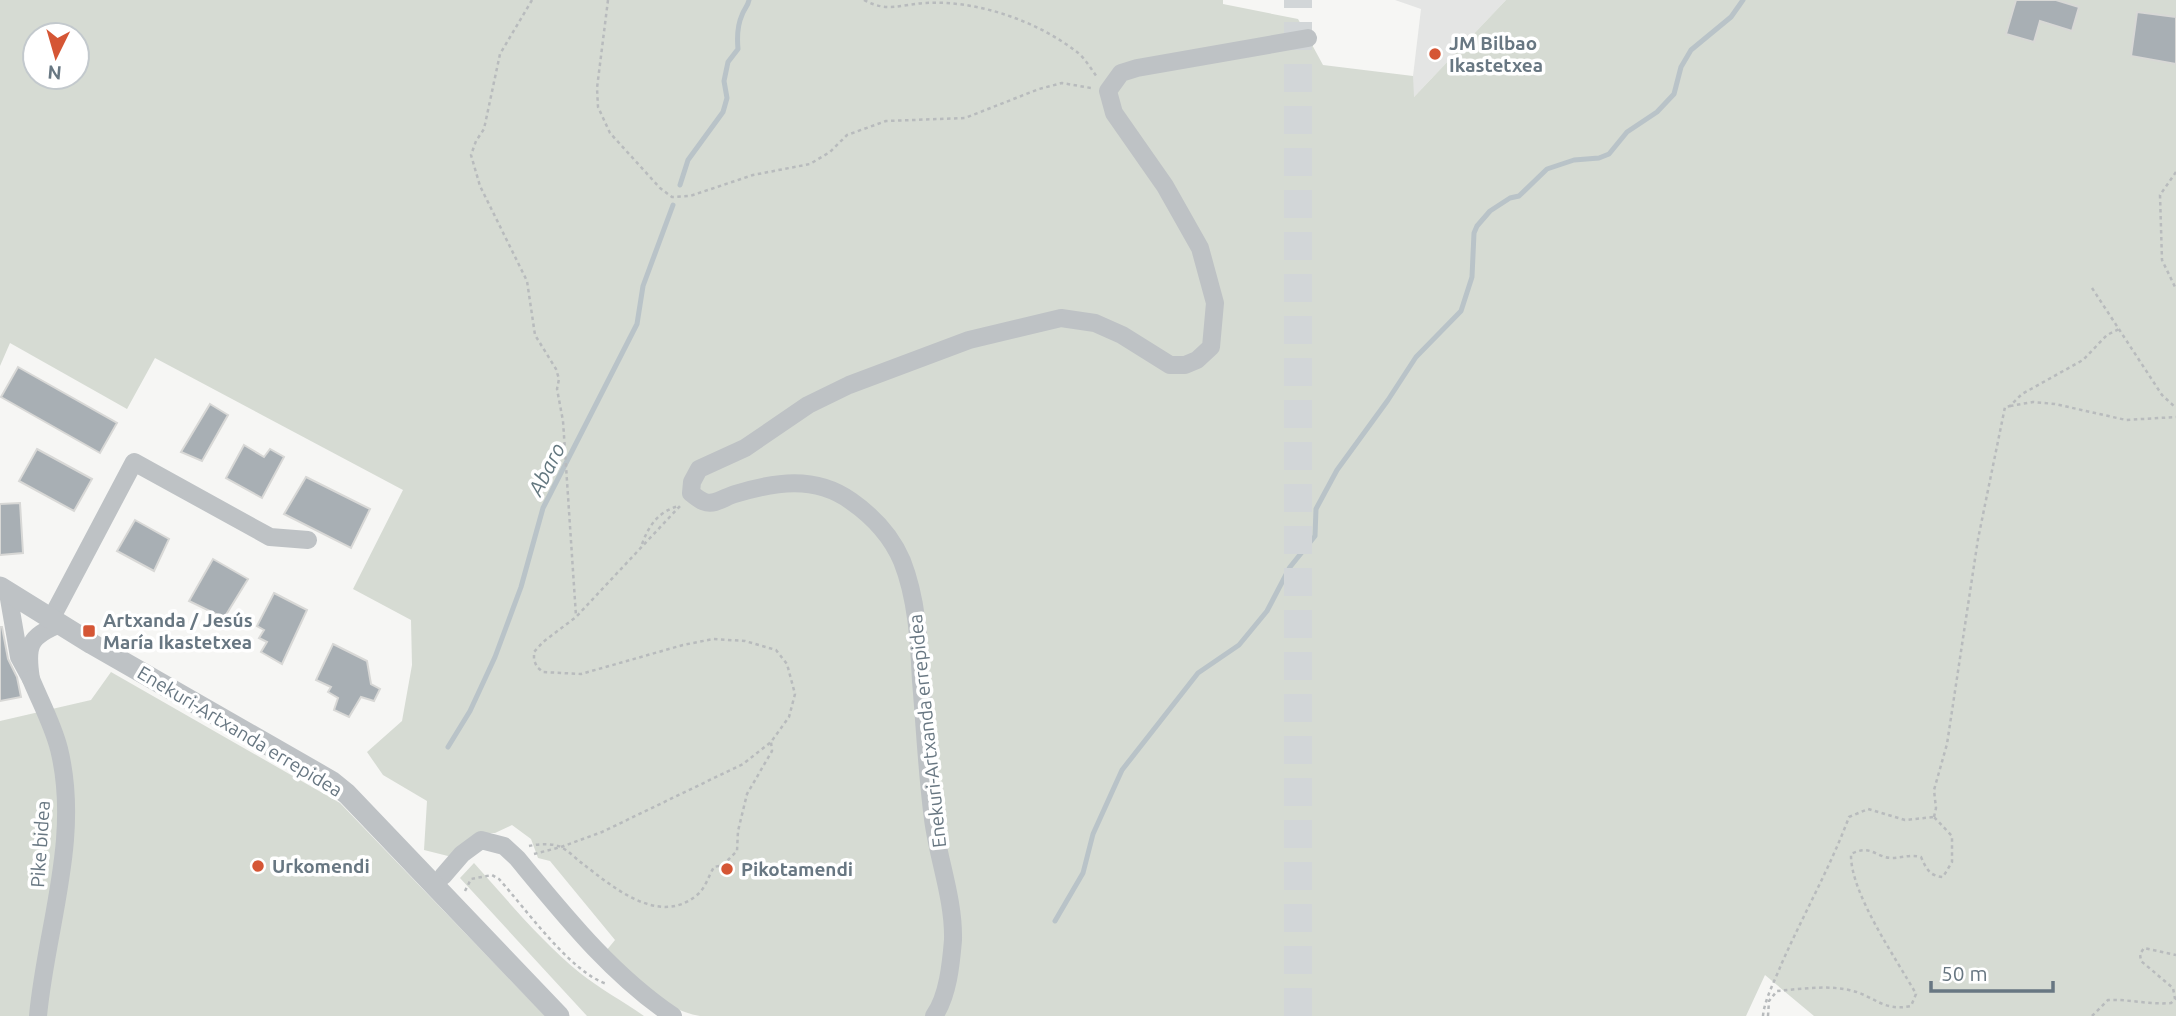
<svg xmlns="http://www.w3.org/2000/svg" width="2176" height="1016" font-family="Ubuntu,sans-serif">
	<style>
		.built { fill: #e4e5e4 }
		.green { fill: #d6dbd3; fill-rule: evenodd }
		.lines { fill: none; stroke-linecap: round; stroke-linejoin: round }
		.stream { stroke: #b9c3c8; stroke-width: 5 }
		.building { fill: #a8afb4; stroke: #d8d8d6; stroke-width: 2 }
		.trunk-tunnel { stroke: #d2d6d8; stroke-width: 28; stroke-dasharray: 28 14; stroke-linecap: butt }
		.path { stroke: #b8bbbd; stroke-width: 2.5; stroke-dasharray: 3.5 3.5; stroke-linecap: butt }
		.minor { stroke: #bec2c5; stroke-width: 18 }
		.tertiary { stroke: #bec2c5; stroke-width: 21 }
		.poi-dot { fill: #d55635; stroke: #fff; stroke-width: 2.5 }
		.labels { text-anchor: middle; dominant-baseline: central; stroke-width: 7; stroke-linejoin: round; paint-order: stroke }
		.poi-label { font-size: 19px; font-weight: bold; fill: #687782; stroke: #fff; text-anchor: start }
		.street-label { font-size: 19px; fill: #687782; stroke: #fff }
		.water-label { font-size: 21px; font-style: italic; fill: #63777f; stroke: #fff }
	</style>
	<rect width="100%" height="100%" fill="#f6f6f4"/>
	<polygon class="built" points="1395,0 1506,0 1413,98 1413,76 1421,9"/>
	<g class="green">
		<path d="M0,0H1223V4L1298,19L1323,65L1413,76L1414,97L1506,0H2176V1016H1814L1765,975L1746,1016H700C660,1009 635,978 606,951L615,940L550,861L538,858L531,839L512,825L495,833H476L452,857L424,850L427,801L383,775L367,752L402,721L412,665L411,620L353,589L403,490L155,358L127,409L10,343L0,366ZM35,35H77V77H35Z"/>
		<polygon points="111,672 340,803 545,1016 0,1016 0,721 91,700"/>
		<path d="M474,863C508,901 541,941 580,973C600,989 623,1001 644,1016H587L460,878Z"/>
	</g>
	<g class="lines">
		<g class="stream">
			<path d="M680,185L688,160L723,112L727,98L724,81L728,62L738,49C737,38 737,26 742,15C744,9 748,6 749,0"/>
			<polyline points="448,747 470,711 495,657 521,587 543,508 637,324 643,286 673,205"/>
			<polyline points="1055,921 1083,873 1093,834 1122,770 1198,673 1239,645 1267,611 1290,567 1315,536 1316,509 1337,470 1388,400 1416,357 1461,311 1472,277 1474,233 1477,226 1490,211 1510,198 1519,196 1547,169 1574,160 1599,158 1609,154 1627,132 1657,112 1674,94 1681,67 1691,50 1731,17 1743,0"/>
		</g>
	</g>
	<g class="building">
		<polygon points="2016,0 2056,0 2079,7 2072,31 2040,21 2034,42 2006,34"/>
		<polygon points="2137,12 2176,17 2176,64 2131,56"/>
		<polygon points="18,367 117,423 100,453 1,397"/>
		<polygon points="210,404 228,415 202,461 181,452"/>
		<polygon points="244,445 264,457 270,449 284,457 262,498 226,478"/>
		<polygon points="37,449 92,479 74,511 19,481"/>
		<polygon points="306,477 370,509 351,548 284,514"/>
		<polygon points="20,503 23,553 0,555 0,504"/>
		<polygon points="135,520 169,539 154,571 117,551"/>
		<polygon points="213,559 248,579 224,618 189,601"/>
		<polygon points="274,593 307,610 282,664 261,652 267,642 259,638 264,630 257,626"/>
		<polygon points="0,627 2,627 8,659 17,677 21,697 0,701"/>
		<polygon points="333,644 367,661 371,684 380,689 374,701 361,697 349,717 334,710 338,698 328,692 331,687 316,680"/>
	</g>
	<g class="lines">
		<polyline class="trunk-tunnel" points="1298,1016 1298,0"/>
		<g class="path">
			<polyline points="532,0 500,54 484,129 476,141 471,155 480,186 527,281 535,335 556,369 559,379 557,389 563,421 576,616"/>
			<polyline points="608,0 597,88 598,107 610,133 660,188 672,197 690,196 753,175 810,164 830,152 847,135 886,121 965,118 1039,89 1062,83 1091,88"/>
			<path d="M864,0C888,13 901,4 926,3C977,0 1037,21 1077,52C1085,58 1091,69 1097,77"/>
			<polyline points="2176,172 2160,195 2162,260 2176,289"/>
			<polyline points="2092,288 2162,395 2176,408"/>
			<polyline points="2010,406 2033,402 2055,404 2126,420 2176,417"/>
			<path d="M642,544C649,525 659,511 679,506"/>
			<polyline points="1934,817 1936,808 1934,790 1947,744 1978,539 2005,407 2010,406 2022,394 2083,360 2107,335 2119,329"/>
			<path d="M529,846C538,844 552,843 561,847C569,851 576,859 583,864C613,887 659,927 697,895C705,889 709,875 714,867L723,865L737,851L738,831L747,794L772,751L771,742"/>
			<polyline points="534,854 561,847 602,832 743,764 771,742 789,717 795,694 787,664 776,650 745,641 713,639 683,645 581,674 543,672 537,667 534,660 534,652 543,642 576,617 680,506"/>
			<path d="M465,891L471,879L492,875L499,879C525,908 571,973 607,984"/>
			<path d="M1763,1016C1764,1001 1775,980 1781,965C1803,915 1830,868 1849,817L1868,809L1905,820L1934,817"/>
			<path d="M1768,1016L1769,1001L1777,991C1800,989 1826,985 1849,990C1874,995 1882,1012 1911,1006L1916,994C1896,958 1850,893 1851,854C1871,844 1875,857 1891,858C1902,858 1910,854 1921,857C1926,868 1929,876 1943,877L1952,862V836L1934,817"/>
			<path d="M2092,1016L2108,1000C2129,999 2150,1005 2171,1003L2175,999L2173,988L2141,961L2140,954L2144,948L2176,955"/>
		</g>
		<g class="minor">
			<path d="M8,593L19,657L31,679C26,646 28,637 60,624"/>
			<polyline points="51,619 134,462 270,537 308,540"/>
			<path d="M31,679C40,701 53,725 59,749C81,838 46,928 38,1016"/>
			<path d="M443,876L462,854L481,840L504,846L517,858C565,916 611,974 673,1016"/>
			<path d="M934,1016C948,996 951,964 953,940C954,899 938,859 933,819C927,773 925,727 921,681C919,641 917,599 902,561C891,535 874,517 851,501C815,475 774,482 735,494C728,496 722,500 715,502C705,505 699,499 691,493L692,482L699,469L745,448L808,405L849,385L969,340L1061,318L1095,323L1122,335L1170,365H1185L1197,360L1211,347L1215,303L1200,248L1165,186L1114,113L1108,91L1121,73L1137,68L1308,38"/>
		</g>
		<polyline class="tertiary" points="0,587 92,644 331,781 347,794 559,1016"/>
	</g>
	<g class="poi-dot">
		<circle cx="1435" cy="54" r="7"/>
		<rect x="82" y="624" width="14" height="14" rx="3.5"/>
		<circle cx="258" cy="866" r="7"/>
		<circle cx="727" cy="869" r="7"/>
	</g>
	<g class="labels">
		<g class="poi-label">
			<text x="1449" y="43">JM Bilbao<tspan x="1449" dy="22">Ikastetxea</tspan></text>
			<text x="103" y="620">Artxanda / Jesús<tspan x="103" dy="22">María Ikastetxea</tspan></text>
			<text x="272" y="866">Urkomendi</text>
			<text x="741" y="869">Pikotamendi</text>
		</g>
		<g class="street-label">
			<text transform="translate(240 731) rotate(31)">Enekuri-Artxanda errepidea</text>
			<text transform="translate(927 731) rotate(-96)">Enekuri-Artxanda errepidea</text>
			<text transform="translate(40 844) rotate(-86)">Pike bidea</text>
		</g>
		<g class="water-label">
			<text transform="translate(546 469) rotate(-63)">Abaro</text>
		</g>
	</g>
	<g transform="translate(56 56) rotate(185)"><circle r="33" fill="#ffffff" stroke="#c3c9cd" stroke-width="2"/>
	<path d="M0-5L12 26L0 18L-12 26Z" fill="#d55635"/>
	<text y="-10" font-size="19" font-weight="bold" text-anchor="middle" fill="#687782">N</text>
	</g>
	<path d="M1931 981v10h122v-10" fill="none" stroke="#687782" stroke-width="3.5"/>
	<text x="1941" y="981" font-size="21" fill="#687782" stroke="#ffffff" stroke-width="5" paint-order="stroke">50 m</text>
</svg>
